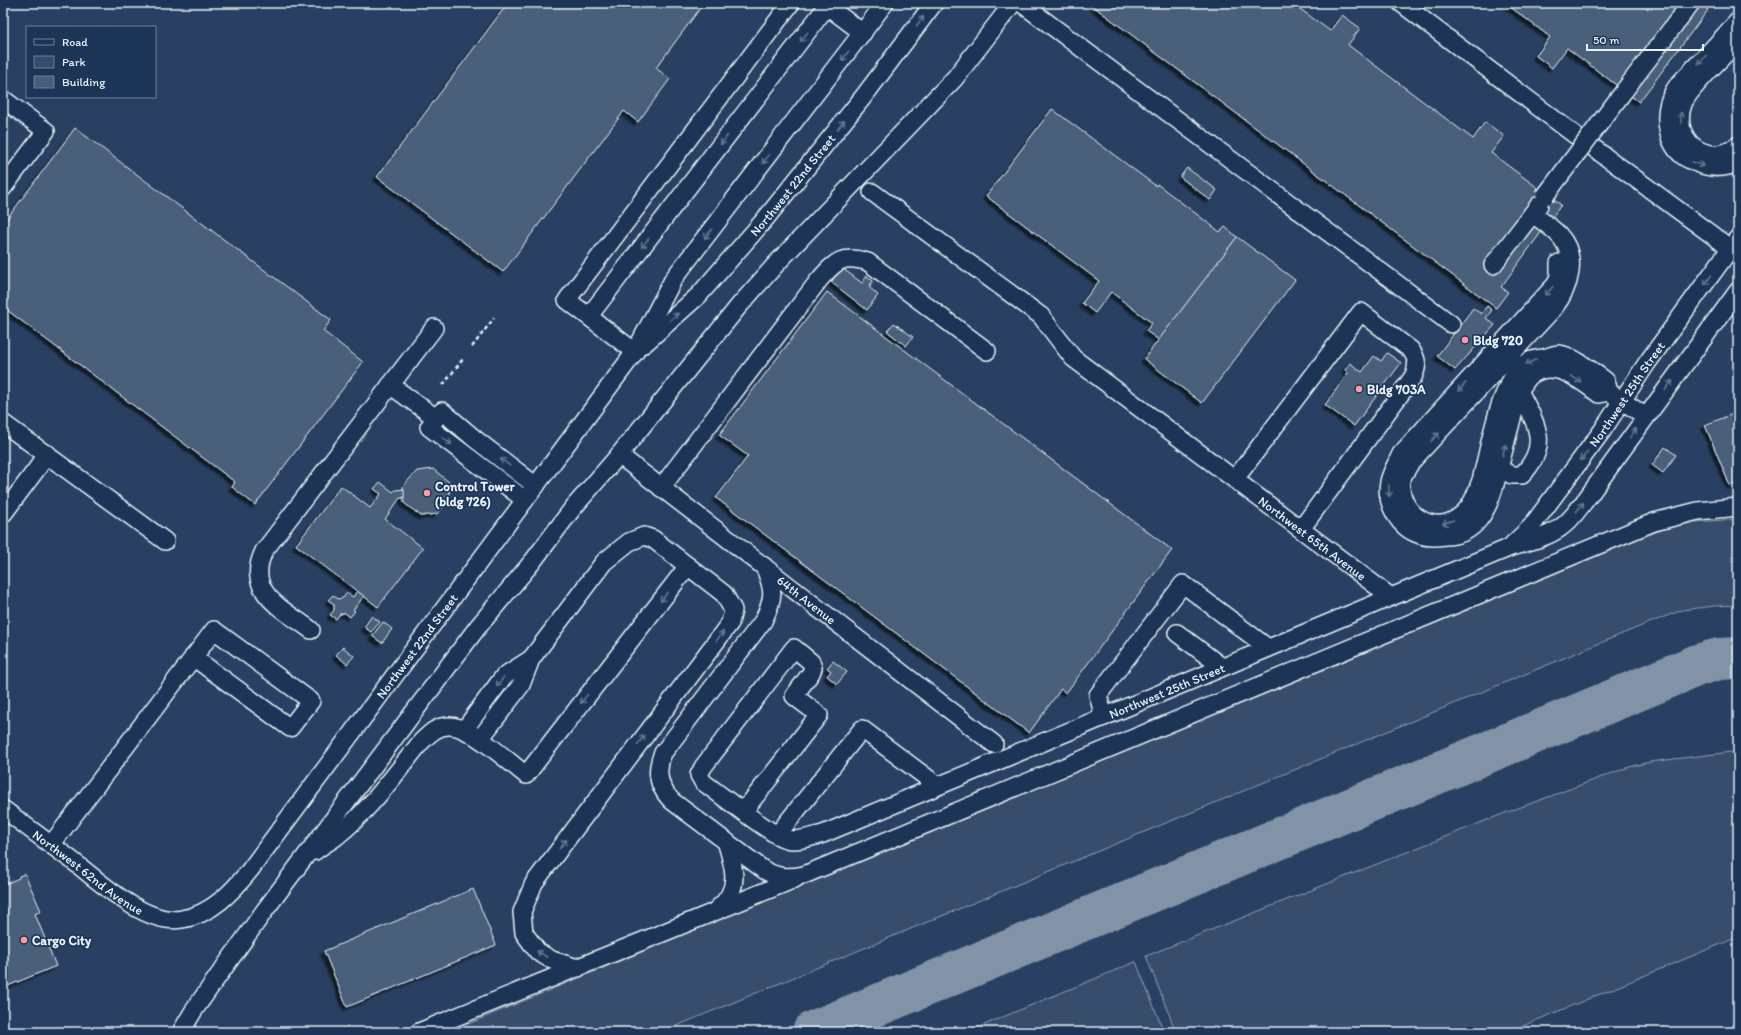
<svg xmlns="http://www.w3.org/2000/svg" width="1741" height="1035" font-family="Itim,sans-serif">
	<style>
		.built { fill: #2a4162; fill-rule: evenodd }
		.green { fill: #374d6c; stroke: #909fb2 }
		.lines { fill: none; stroke-linecap: round; stroke-linejoin: round }
		.taxiway { stroke: #8293a8; stroke-width: 42 }
		.building { fill: #495e7a; stroke: #e8f1f8; filter: url(#shadow) }
		.minor-casing { stroke: #e8f1f8; stroke-width: 20 }
		.path { stroke: #e8f1f8; stroke-width: 2.5; stroke-dasharray: 4 3; stroke-linecap: butt }
		.minor { stroke: #1d3557; stroke-width: 17 }
		.minor-bridge-casing { stroke: #e8f1f8; stroke-width: 20; stroke-linecap: butt }
		.minor-bridge { stroke: #1d3557; stroke-width: 17 }
		.oneway { stroke: #64778f }
		.poi-dot { fill: #ff9aa2; stroke: #1d3557; stroke-width: 1.5 }
		.labels { text-anchor: middle; dominant-baseline: central; stroke-width: 3.5; stroke-linejoin: round; paint-order: stroke }
		.street-label { font-size: 13px; fill: #e8f1f8; stroke: #1d3557 }
		.poi-label { font-size: 13px; font-weight: bold; fill: #e8f1f8; stroke: #1d3557; text-anchor: start }
	</style>
	<defs>
		<filter id="shadow"><feDropShadow dx="-3.5" dy="3.5" stdDeviation="1" flood-color="#0009"/></filter>
	</defs>
	<rect width="100%" height="100%" fill="#1d3557"/>
	<filter id="ink" filterUnits="userSpaceOnUse"><feTurbulence type="fractalNoise" baseFrequency=".025" numOctaves="2"/><feDisplacementMap in="SourceGraphic" scale="8" xChannelSelector="R" yChannelSelector="G"/><feConvolveMatrix kernelMatrix="1 2 1 2 8 2 1 2 1" color-interpolation-filters="sRGB"/></filter>
	<g filter="url(#ink)">
		<path class="built" d="M3,3H1738V1032H3ZM27,27H155V97H27Z"/>
		<g class="green">
			<polygon points="1738,519 1738,605 1714,606 1682,610 1634,629 662,1032 449,1032 1643,536 1671,527 1696,522"/>
			<polygon points="1731,752 1738,761 1738,937 1508,1032 1176,1032 1146,956 1505,813 1629,767 1650,762"/>
			<polygon points="1136,962 1164,1032 967,1032 1135,962"/>
		</g>
		<g class="lines">
			<polyline class="taxiway" points="813,1032 1698,665 1719,659 1738,658"/>
		</g>
		<g class="building">
			<polygon points="508,3 704,3 656,68 670,79 638,122 624,111 503,272 377,177"/>
			<polygon points="1089,3 1292,3 1330,31 1342,15 1360,28 1348,45 1473,139 1485,122 1504,136 1491,153 1538,188 1536,190 1545,196 1553,202 1555,200 1561,205 1501,287 1508,292 1496,308"/>
			<polygon points="1505,3 1698,3 1708,10 1639,102 1567,48 1552,68 1536,56 1550,37"/>
			<polygon points="1052,109 1156,186 1157,184 1220,232 1225,227 1237,237 1159,340 1146,331 1152,323 1111,292 1095,313 1082,303 1099,281 986,196"/>
			<polygon points="75,128 331,320 323,331 363,362 255,505 232,487 235,482 3,307 3,224"/>
			<polygon points="1187,168 1217,190 1210,200 1180,177"/>
			<polygon points="1237,237 1295,280 1202,403 1144,359"/>
			<polygon points="842,268 862,283 867,276 873,281 869,287 878,295 867,310 831,282"/>
			<polygon points="827,292 1172,550 1066,693 1061,689 1029,733 716,498 748,456 719,435"/>
			<polygon points="1487,306 1492,310 1486,318 1495,325 1455,370 1437,356 1473,308 1481,314"/>
			<polygon points="894,323 913,337 906,346 887,331"/>
			<polygon points="1387,353 1401,363 1354,426 1325,405 1348,373 1345,370 1350,363 1362,372 1374,356 1381,361"/>
			<polygon points="1738,412 1738,483 1730,486 1705,425"/>
			<polygon points="447,420 456,428 451,435 441,427"/>
			<polygon points="1665,447 1676,455 1663,473 1652,465"/>
			<polygon points="433,469 449,482 450,499 437,514 421,516 404,503 403,486 417,471"/>
			<polygon points="380,482 393,492 395,490 404,489 404,498 400,498 385,519 423,548 378,607 296,545 341,486 370,508 381,494 374,489"/>
			<polygon points="357,591 364,596 353,610 355,611 350,617 345,613 340,614 336,619 330,615 334,610 334,604 328,600 333,595 338,599 343,598 347,593 353,597"/>
			<polygon points="372,616 380,622 371,632 364,627"/>
			<polygon points="383,622 392,629 382,643 372,636"/>
			<polygon points="343,647 354,656 347,664 336,655"/>
			<polygon points="833,661 847,672 837,684 827,676 831,671 827,668"/>
			<polygon points="25,874 41,911 35,914 56,966 3,988 3,885 19,878 19,876"/>
			<polygon points="473,889 496,945 347,1007 324,951"/>
		</g>
		<g class="lines">
			<defs>
				<g id="minor">
					<polyline points="823,3 863,33"/>
					<polyline points="1021,3 1451,324"/>
					<polyline points="1401,3 1575,135"/>
					<path d="M1738,21C1723,37 1709,53 1694,68C1687,76 1678,83 1674,91C1662,111 1665,145 1686,158C1703,168 1719,171 1738,163"/>
					<path d="M1738,41C1725,55 1689,88 1683,104C1670,140 1709,170 1738,145"/>
					<polyline points="1624,91 1691,3"/>
					<polyline points="3,99 46,131 3,188"/>
					<polyline points="1595,149 1738,254"/>
					<path id="s1" d="M872,192L1041,316L1073,358L1391,597"/>
					<path d="M1532,214C1541,220 1551,227 1559,235C1579,257 1570,288 1553,309L1411,462C1408,468 1402,475 1401,481C1398,513 1434,538 1460,516C1472,507 1476,494 1481,480C1490,449 1499,373 1532,360C1536,359 1540,358 1544,358C1548,357 1554,354 1559,354C1572,355 1595,373 1606,381L1609,392L1645,416"/>
					<path d="M1559,263V276L1556,284L1401,454C1397,463 1391,472 1389,482C1385,502 1398,527 1418,534C1427,538 1436,537 1445,536C1456,536 1467,532 1475,524C1492,507 1497,476 1503,453C1508,433 1514,412 1519,391C1522,387 1526,380 1530,376C1554,357 1579,380 1599,394L1609,392"/>
					<polyline points="1493,265 1539,205"/>
					<polyline points="589,316 827,6"/>
					<path id="s2" d="M644,344L699,295L766,218L864,96L934,3"/>
					<polyline points="635,352 567,300 791,3"/>
					<polyline points="390,385 436,418"/>
					<polyline points="3,423 165,541"/>
					<path id="s3" d="M619,455L994,744"/>
					<path d="M1490,465L1512,475H1522C1551,444 1536,424 1519,391"/>
					<path d="M1235,479L1361,312L1411,350C1418,360 1418,367 1413,377L1301,529"/>
					<path d="M661,488L819,280C836,261 842,254 868,262L987,351"/>
					<polyline points="525,500 429,427 442,411 475,439 536,486"/>
					<polyline points="3,514 48,454"/>
					<path id="s4" d="M1512,545L1531,527L1602,431L1647,363L1738,238"/>
					<path d="M764,566C774,590 775,597 763,621L663,753C655,771 658,787 672,801L764,870C778,878 789,878 804,875L1654,522L1698,511L1738,507"/>
					<path d="M311,630C283,609 244,592 264,551L434,328"/>
					<polyline points="1177,633 1222,667"/>
					<polyline points="1104,717 1098,695 1183,584 1268,648"/>
					<polyline points="464,730 504,676 531,659"/>
					<polyline points="480,739 521,685 531,659 604,562 629,542 644,536 653,539 724,594 733,610 730,623 534,883 522,912 524,933 538,952 552,960 578,968"/>
					<path id="s5" d="M3,809C25,825 47,842 69,858C97,879 145,926 182,919C211,915 233,891 250,870L635,352L674,278L885,3"/>
					<path id="s6" d="M743,812L819,715L794,696L811,673L813,668L811,662L794,648L703,767L699,775L703,782C722,796 741,811 760,824C768,829 777,837 786,839C798,842 811,837 823,834L1511,547C1527,542 1546,538 1560,528C1571,521 1579,508 1587,498L1738,291"/>
					<polyline points="777,835 862,729 938,786"/>
					<polyline points="51,845 214,630 311,701 290,728 193,657"/>
					<path d="M315,851C322,846 330,841 337,836C370,810 395,774 421,742C429,734 438,725 450,726C470,726 509,762 526,775L688,566"/>
					<path d="M717,909C742,890 734,867 726,841"/>
					<polyline points="181,1032 194,1010 265,910 477,628 533,561 573,508 619,455 738,307 777,263 955,78 1013,3"/>
					<polyline points="419,1032 795,879"/>
				</g>
			</defs>
			<use href="#minor" class="minor-casing"/>
			<g class="path">
				<polyline points="472,347 494,318"/>
				<polyline points="443,385 463,359"/>
			</g>
			<use href="#minor" class="minor"/>
			<defs>
				<polyline id="minor-bridge" points="1545,196 1624,91"/>
			</defs>
			<use href="#minor-bridge" class="minor-bridge-casing"/>
			<use href="#minor-bridge" class="minor-bridge"/>
		</g>
		<defs><path id="oneway-shaft" d="M-6 0H5M1.5-3L5.5 0L1.5 3" fill="none" stroke-width="1.6" stroke-linecap="round" stroke-linejoin="round"/></defs>
		<g class="oneway">
			<use href="#oneway-shaft" transform="translate(920 21) rotate(-53)"/>
			<use href="#oneway-shaft" transform="translate(804 37) rotate(128)"/>
			<use href="#oneway-shaft" transform="translate(845 56) rotate(127)"/>
			<use href="#oneway-shaft" transform="translate(1702 60) rotate(133)"/>
			<use href="#oneway-shaft" transform="translate(1681 118) rotate(-89)"/>
			<use href="#oneway-shaft" transform="translate(841 125) rotate(-52)"/>
			<use href="#oneway-shaft" transform="translate(724 140) rotate(128)"/>
			<use href="#oneway-shaft" transform="translate(766 159) rotate(127)"/>
			<use href="#oneway-shaft" transform="translate(1698 164) rotate(20)"/>
			<use href="#oneway-shaft" transform="translate(708 234) rotate(128)"/>
			<use href="#oneway-shaft" transform="translate(645 243) rotate(128)"/>
			<use href="#oneway-shaft" transform="translate(1708 280) rotate(126)"/>
			<use href="#oneway-shaft" transform="translate(1549 291) rotate(132)"/>
			<use href="#oneway-shaft" transform="translate(674 317) rotate(-41)"/>
			<use href="#oneway-shaft" transform="translate(1531 362) rotate(153)"/>
			<use href="#oneway-shaft" transform="translate(1576 379) rotate(32)"/>
			<use href="#oneway-shaft" transform="translate(1669 385) rotate(-53)"/>
			<use href="#oneway-shaft" transform="translate(1462 387) rotate(132)"/>
			<use href="#oneway-shaft" transform="translate(1633 433) rotate(-54)"/>
			<use href="#oneway-shaft" transform="translate(1435 437) rotate(-47)"/>
			<use href="#oneway-shaft" transform="translate(447 441) rotate(37)"/>
			<use href="#oneway-shaft" transform="translate(1504 450) rotate(-75)"/>
			<use href="#oneway-shaft" transform="translate(1584 456) rotate(127)"/>
			<use href="#oneway-shaft" transform="translate(505 462) rotate(-143)"/>
			<use href="#oneway-shaft" transform="translate(1389 491) rotate(87)"/>
			<use href="#oneway-shaft" transform="translate(1580 507) rotate(-52)"/>
			<use href="#oneway-shaft" transform="translate(1448 522) rotate(161)"/>
			<use href="#oneway-shaft" transform="translate(664 597) rotate(128)"/>
			<use href="#oneway-shaft" transform="translate(720 636) rotate(-53)"/>
			<use href="#oneway-shaft" transform="translate(500 682) rotate(127)"/>
			<use href="#oneway-shaft" transform="translate(584 699) rotate(128)"/>
			<use href="#oneway-shaft" transform="translate(641 740) rotate(-53)"/>
			<use href="#oneway-shaft" transform="translate(563 844) rotate(-53)"/>
			<use href="#oneway-shaft" transform="translate(542 954) rotate(-147)"/>
		</g>
	</g>
	<g class="poi-dot">
		<circle cx="1465" cy="340" r="4"/>
		<circle cx="1359" cy="389" r="4"/>
		<circle cx="427" cy="493" r="4"/>
		<circle cx="24" cy="940" r="4"/>
	</g>
	<g class="labels">
		<g class="street-label">
			<text stroke="none"><textPath href="#s2" startOffset="218">Northwest 22nd Street</textPath></text>
			<text stroke="none"><textPath href="#s4" startOffset="190">Northwest 25th Street</textPath></text>
			<text stroke="none"><textPath href="#s1" startOffset="562">Northwest 65th Avenue</textPath></text>
			<text stroke="none"><textPath href="#s3" startOffset="237">64th Avenue</textPath></text>
			<text stroke="none"><textPath href="#s5" startOffset="579">Northwest 22nd Street</textPath></text>
			<text stroke="none"><textPath href="#s6" startOffset="895">Northwest 25th Street</textPath></text>
			<text stroke="none"><textPath href="#s5" startOffset="106">Northwest 62nd Avenue</textPath></text>
		</g>
		<g class="poi-label">
			<text x="1473" y="340">Bldg 720</text>
			<text x="1367" y="389">Bldg 703A</text>
			<text x="435" y="486">Control Tower<tspan x="435" dy="15">(bldg 726)</tspan></text>
			<text x="32" y="940">Cargo City</text>
		</g>
	</g>
	<rect width="1741" height="1035" fill="none" stroke="#1d3557" stroke-width="16"/>
	<rect x="8" y="8" width="1725" height="1019" fill="none" stroke="#e8f1f8" stroke-width="1.5" filter="url(#ink)"/>
	<rect x="26" y="26" width="130" height="72" fill="#1d3557" stroke="#6e8097"/>
	<rect x="34" y="39" width="20" height="6" fill="#1d3557" stroke="#6e8097"/>
	<text x="62" y="46" font-size="12" fill="#e8f1f8">Road</text>
	<rect x="34" y="56" width="20" height="12" fill="#374d6c" stroke="#6e8097"/>
	<text x="62" y="66" font-size="12" fill="#e8f1f8">Park</text>
	<rect x="34" y="76" width="20" height="12" fill="#495e7a" stroke="#6e8097"/>
	<text x="62" y="86" font-size="12" fill="#e8f1f8">Building</text>
	<path d="M1587 44v6h116v-6" fill="none" stroke="#e8f1f8" stroke-width="2"/>
	<text x="1593" y="44" font-size="12" fill="#e8f1f8" stroke="#1d3557" stroke-width="3" paint-order="stroke">50 m</text>
</svg>
